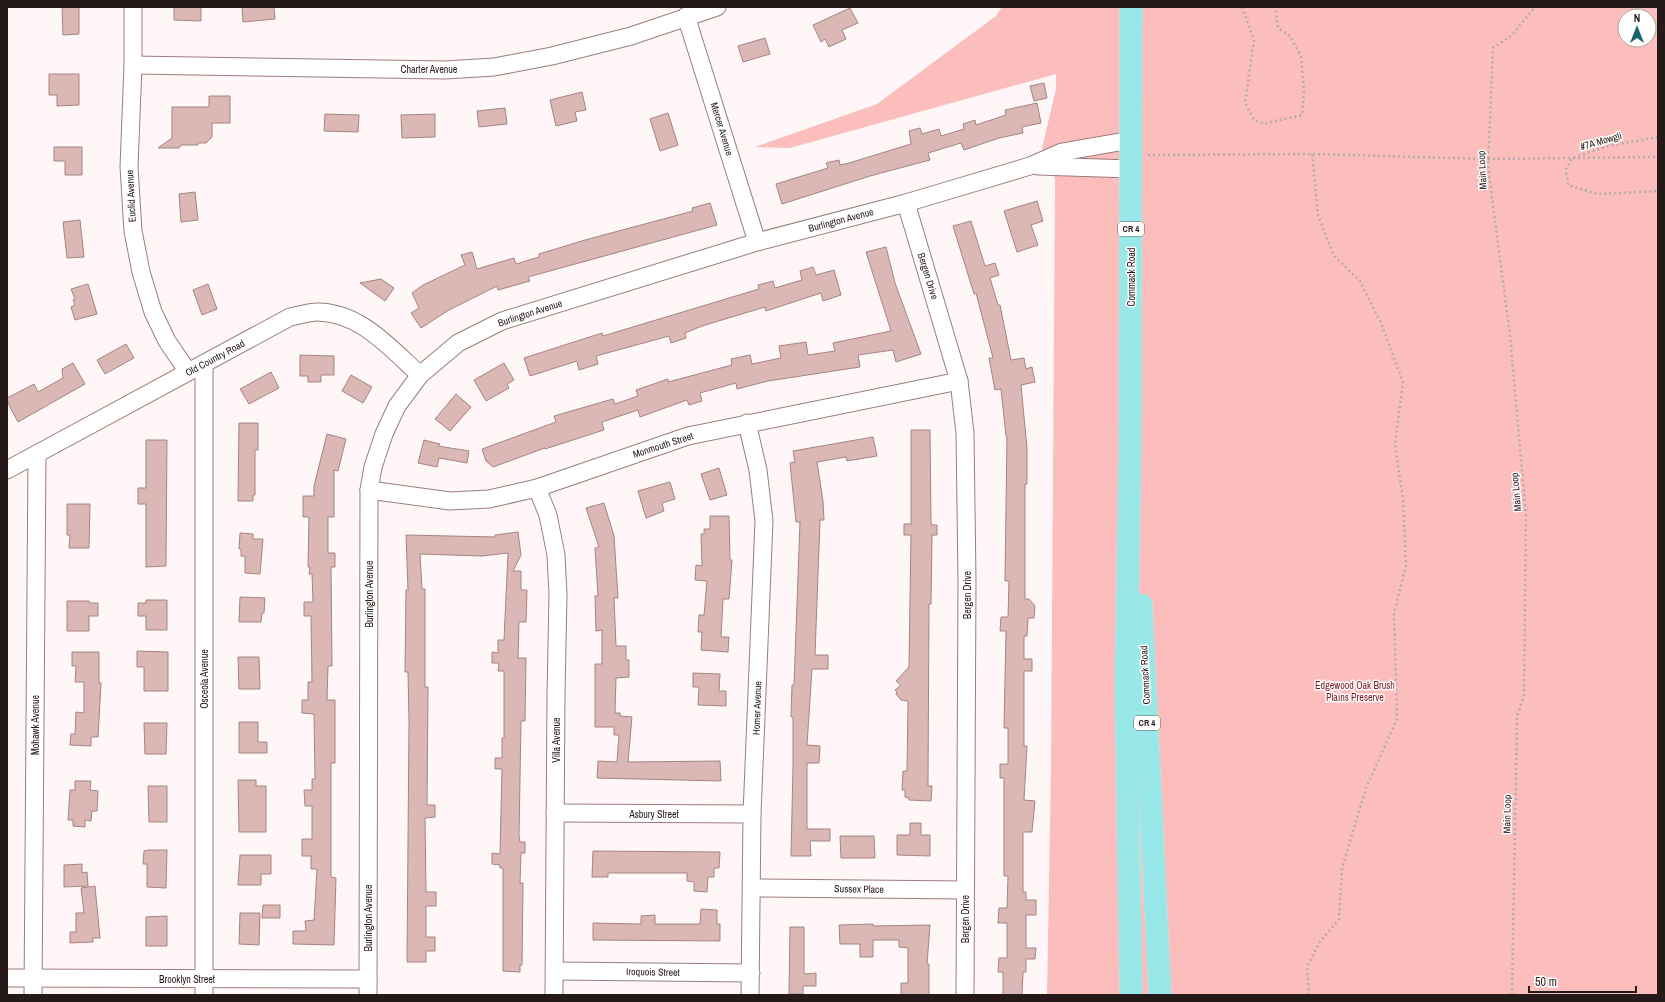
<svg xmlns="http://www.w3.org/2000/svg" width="1665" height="1002" font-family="'Archivo Narrow',sans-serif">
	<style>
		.green { fill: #fcbebd; fill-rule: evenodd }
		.building { fill: #dbb7b6; stroke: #a58483 }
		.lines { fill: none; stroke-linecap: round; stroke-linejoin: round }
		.street-casing { stroke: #9d7c7b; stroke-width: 19 }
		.primary-casing { stroke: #d8d6d6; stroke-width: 24 }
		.path { stroke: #b5abab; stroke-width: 2.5; stroke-dasharray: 2 3; stroke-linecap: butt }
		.street { stroke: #fff; stroke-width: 17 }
		.primary { stroke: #98e8e9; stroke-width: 22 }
		.labels { text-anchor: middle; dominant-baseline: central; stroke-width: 3; stroke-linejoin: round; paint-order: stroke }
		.shield { fill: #fff; stroke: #675e5e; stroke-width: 1 }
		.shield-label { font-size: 9px; font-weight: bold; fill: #261919 }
		.street-label { font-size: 10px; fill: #261919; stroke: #fff }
		.park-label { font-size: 10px; fill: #761b24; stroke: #fff }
	</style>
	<rect width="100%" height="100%" fill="#fff7f7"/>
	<path class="green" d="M1002,7H1658V995H1047L1051,766L1055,179L1042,148L1056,89V74L790,148L755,147L877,104L996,16ZM1625,16H1649V40H1625Z"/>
	<g class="building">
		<polygon points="62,7 79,7 79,34 63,35"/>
		<polygon points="174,7 201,7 201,21 174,20"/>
		<polygon points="242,7 274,7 275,19 243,22"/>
		<polygon points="850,8 858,23 842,30 846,39 829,47 825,39 821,42 813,25"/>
		<polygon points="765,38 770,54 743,62 738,46"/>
		<polygon points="49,74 79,74 79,105 57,106 57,95 49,95"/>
		<polygon points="1044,83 1047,98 1034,101 1030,86"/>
		<polygon points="582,92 586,110 575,112 577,121 556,126 550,100"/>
		<polygon points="209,96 230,96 230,123 212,123 212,137 206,143 198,143 198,145 181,145 179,148 158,148 172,138 172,107 209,107"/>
		<polygon points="1037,103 1041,123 1022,127 1023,133 999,138 964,150 961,143 928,153 930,160 870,176 782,204 776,184 828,168 826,163 839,160 840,165 849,163 911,144 909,131 920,128 922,134 939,129 941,136 964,129 963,124 975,120 976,125 1006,115 1005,110"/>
		<polygon points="505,108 507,124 479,127 477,111"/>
		<polygon points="668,113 678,145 660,151 650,119"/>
		<polygon points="325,114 359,115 358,132 324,131"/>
		<polygon points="435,114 435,137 402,138 401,115"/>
		<polygon points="54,147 82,147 82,175 65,175 65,161 54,161"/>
		<polygon points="195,192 198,220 181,222 179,194"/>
		<polygon points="1037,201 1043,221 1031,225 1038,245 1017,252 1004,211"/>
		<polygon points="710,203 717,225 528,277 530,281 498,290 497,286 449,310 421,328 411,313 419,308 412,293 423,285 465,265 461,255 472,252 477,269 514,258 516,264 539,257 539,254 585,240 693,211 692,208"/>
		<polygon points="80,220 84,257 67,258 63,222"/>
		<polygon points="971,221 985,266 995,263 999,275 990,278 998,305 1000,305 1011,360 1024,358 1026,369 1032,367 1035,382 1021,385 1027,448 1027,484 1025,484 1025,599 1029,599 1035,606 1034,618 1028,618 1027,636 1024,636 1024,659 1032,659 1032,671 1024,671 1024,746 1027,746 1024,800 1035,801 1032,832 1023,832 1023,892 1026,892 1026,900 1036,900 1036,915 1026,915 1026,948 1036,948 1035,959 1026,959 1026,972 1023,972 1022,995 1003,995 1003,972 998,972 999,958 1007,958 1007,923 998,923 999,908 1007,908 1008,876 1004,876 1004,778 1000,778 1000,764 1008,764 1008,728 1004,728 1006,631 1000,631 1001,617 1008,617 1009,581 1005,581 1007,436 1006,436 1001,389 995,390 989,358 993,358 976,293 974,294 953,226"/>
		<polygon points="886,247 895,283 921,354 896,362 893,350 858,355 860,367 768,381 737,389 736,383 700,393 702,401 689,405 687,400 640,417 638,410 602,422 604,430 545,449 545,448 493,467 486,461 482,449 556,422 554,416 613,399 615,404 638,396 636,390 668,379 668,382 732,365 731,359 750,355 752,364 781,358 779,346 806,342 808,355 835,351 833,343 891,331 866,252"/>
		<polygon points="813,267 816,275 834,270 841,295 823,301 821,293 766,311 765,307 702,326 685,333 686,338 671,343 669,336 596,356 598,364 579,370 577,361 530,376 524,358 602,333 603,336 759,289 758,285 773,281 775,288 802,280 800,271"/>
		<polygon points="381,279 394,288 385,301 360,283"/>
		<polygon points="88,284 97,314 75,320 71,307 75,305 73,300 75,299 71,289"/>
		<polygon points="208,284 217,309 202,315 193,290"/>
		<polygon points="126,344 134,358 105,374 97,360"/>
		<polygon points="300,355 334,356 334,375 321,375 321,382 308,382 308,376 300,376"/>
		<polygon points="73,363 85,384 18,422 7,401 7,398 34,384 38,392 63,378 62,369"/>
		<polygon points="504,363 514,380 507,384 509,388 486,401 474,380"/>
		<polygon points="271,372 279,388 249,404 240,389"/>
		<polygon points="351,375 372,387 363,403 342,391"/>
		<polygon points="456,394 471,407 450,431 435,419"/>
		<polygon points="239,423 258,423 258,450 255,450 255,495 253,495 253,501 238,501"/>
		<polygon points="911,430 930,430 931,522 932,525 937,525 937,535 932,535 931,604 929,604 928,786 932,786 931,801 909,800 909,798 905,797 905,790 902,790 903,771 907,771 908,705 908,701 901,700 896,694 897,692 895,690 901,685 896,681 909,667 911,535 904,535 904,524 911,524"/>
		<polygon points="327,434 346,439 338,471 334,470 334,517 328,517 328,553 335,553 335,567 331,567 332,666 328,666 327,700 335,700 335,763 331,763 331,877 336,878 334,945 293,944 293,931 306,931 305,921 314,920 317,869 311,869 311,856 302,856 302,839 312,839 312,806 305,806 304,790 312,790 312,779 315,779 314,714 302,713 302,700 308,700 308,682 312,682 311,616 304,616 304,602 313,602 312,574 309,574 310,567 308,567 309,517 303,517 303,496 314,496 314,486"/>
		<polygon points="873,437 877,456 847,461 846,457 817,462 823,501 824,520 820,520 815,655 828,655 828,669 812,669 807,745 820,746 819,763 807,763 807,829 830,829 830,841 810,841 811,856 791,856 793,766 793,717 791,717 792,685 794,685 800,522 796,522 790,463 795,462 793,451"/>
		<polygon points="146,440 167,440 166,566 146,567 146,504 138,504 138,488 146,488"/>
		<polygon points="424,440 440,444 438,446 469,451 467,463 439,458 437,467 418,463"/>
		<polygon points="719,468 727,495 710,500 701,474"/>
		<polygon points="670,482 675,499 662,503 664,511 646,518 638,491"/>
		<polygon points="604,503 614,536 618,598 614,598 616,646 626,646 626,660 629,660 629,677 616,678 615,713 620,713 620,716 632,717 628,762 720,761 721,781 597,778 598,761 617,762 619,735 614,735 614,727 595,727 595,664 602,664 602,630 596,631 595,596 598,596 595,548 599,547 586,508"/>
		<polygon points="67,504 90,504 89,548 69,548 70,535 67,535"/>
		<polygon points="710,516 729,516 730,560 732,560 729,599 723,599 721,637 729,637 728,652 701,650 702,632 698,632 699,615 704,615 707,581 695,580 696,565 702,566 701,534 704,534 704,529 710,529"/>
		<polygon points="518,532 521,555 513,571 521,571 521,590 527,590 526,622 519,622 518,658 526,658 525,721 521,721 519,836 520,842 525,842 525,853 521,853 520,883 523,883 522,965 520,965 520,972 503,971 503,868 500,868 500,865 492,864 492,853 500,854 502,769 495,769 495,758 502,758 502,738 504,738 504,671 498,671 499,663 492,663 492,652 498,653 498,640 504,640 508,553 482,556 420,554 422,589 425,589 425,687 428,687 427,805 435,805 435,817 425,818 426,892 436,892 436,906 426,906 426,937 435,937 435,951 426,951 426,962 407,962 409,721 408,672 405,672 406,590 408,590 406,535 495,537 495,535"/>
		<polygon points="240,533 253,534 253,539 263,539 260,574 245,573 245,556 241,556 241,549 239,549"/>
		<polygon points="240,597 265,598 264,613 262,613 261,622 239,622"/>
		<polygon points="146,600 167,600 167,630 146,630 146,616 138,616 138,603 146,603"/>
		<polygon points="67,601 89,601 89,603 98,603 98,616 89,616 89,631 67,631"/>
		<polygon points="137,651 168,652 168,691 144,691 144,667 137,667"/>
		<polygon points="72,652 99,652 99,683 101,683 98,737 91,737 91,746 70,745 71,734 75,734 76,712 84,713 84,682 75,682 76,666 72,666"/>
		<polygon points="238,657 259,657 260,689 239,689"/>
		<polygon points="693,673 720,674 719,691 726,691 726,706 698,705 699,687 693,687"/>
		<polygon points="239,722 258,722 258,742 267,742 267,753 239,753"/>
		<polygon points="144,723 167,723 166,754 145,754"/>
		<polygon points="238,780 256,780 256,786 266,786 266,832 239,832"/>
		<polygon points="75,781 91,781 90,790 98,791 97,811 92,811 91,821 85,820 85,827 73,826 73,820 68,820 70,790 75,790"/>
		<polygon points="148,786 167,786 167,822 149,822"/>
		<polygon points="910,823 921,823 921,835 930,835 930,856 897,855 897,835 910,835"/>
		<polygon points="840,836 874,836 875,858 841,858"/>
		<polygon points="148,850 167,850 166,888 147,887 147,864 143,864 144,851"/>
		<polygon points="593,851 720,852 719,868 714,868 714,877 708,877 707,892 694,891 694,882 687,881 687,873 608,873 608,877 592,877"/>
		<polygon points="240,855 271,855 271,874 261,874 261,885 238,885"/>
		<polygon points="82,864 82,873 87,872 88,886 64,887 64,865"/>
		<polygon points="95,886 100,938 93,938 93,942 70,943 70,932 76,932 76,913 84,913 81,888"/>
		<polygon points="263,905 280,905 280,918 262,918"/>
		<polygon points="701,909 717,910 717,924 720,924 720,941 593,940 593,923 641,924 641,916 655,915 655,924 700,924"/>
		<polygon points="240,913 260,913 259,945 239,944"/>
		<polygon points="167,916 167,946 146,946 146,917"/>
		<polygon points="873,924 873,926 930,925 927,964 929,964 929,995 901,995 901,983 908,983 908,948 899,947 899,940 873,940 873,957 860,957 860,944 840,944 839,925"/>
		<polygon points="790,927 804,927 804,974 816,973 816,986 803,986 803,994 789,994"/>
	</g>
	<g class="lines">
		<defs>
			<g id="street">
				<polyline points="133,7 133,65 129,167 133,231 141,272 153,312 167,341 188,372"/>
				<polyline points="686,16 757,242"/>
				<polyline points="133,65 445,70 494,67 552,56 631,36 717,7"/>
				<polyline points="1038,166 1131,169"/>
				<polyline points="906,203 959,381 965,433 967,581 965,995"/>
				<polyline points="204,364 204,995"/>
				<polyline points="747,423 758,470 764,521 752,814 750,995"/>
				<path d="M7,470L290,317C298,316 308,312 317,312C360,312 390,348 420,375"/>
				<polyline points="537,488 548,515 556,555 558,594 556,695 554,995"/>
				<polyline points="369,490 450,501 489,499 537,488 688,436 959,381"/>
				<polyline points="555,813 752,814"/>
				<polyline points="752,888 965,890"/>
				<polyline points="555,971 751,973"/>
				<polyline points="7,978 368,979"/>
				<polyline points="33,995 37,454"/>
				<polyline points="368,995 369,490 373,467 384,434 397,406 420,375 458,343 502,321 757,242 906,203 1030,166 1062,152 1131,140"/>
			</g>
			<g id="primary">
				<polyline points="1131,7 1130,452 1126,688 1131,995"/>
				<polyline points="1141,605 1160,995"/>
			</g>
		</defs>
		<use href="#street" class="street-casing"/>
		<use href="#primary" class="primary-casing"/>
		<g class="path">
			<path d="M1242,7L1254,40L1245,103L1254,120L1265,124C1278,119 1289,119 1302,115L1304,91L1301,56L1290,36L1278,28L1275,7"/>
			<polyline points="1658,137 1608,146 1572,158 1566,169 1568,185 1597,194 1658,191"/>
			<polyline points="1148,155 1312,154 1488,159 1658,157"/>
			<polyline points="1309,995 1307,967 1319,943 1339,919 1342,868 1366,788 1397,719 1394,613 1406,566 1403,500 1395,444 1403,382 1381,323 1360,281 1334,256 1318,215 1312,154"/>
			<polyline points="1512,995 1517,717 1524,695 1526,515 1510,335 1488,167 1493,48 1512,35 1535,7"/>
		</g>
		<use href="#street" class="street"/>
		<use href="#primary" class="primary"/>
	</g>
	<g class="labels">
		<g class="shield">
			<rect x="1118" y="222" width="26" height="14" rx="3"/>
			<rect x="1134" y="716" width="26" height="14" rx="3"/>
		</g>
		<g class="shield-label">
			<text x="1131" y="229">CR 4</text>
			<text x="1147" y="723">CR 4</text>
		</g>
		<g class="street-label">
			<text x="429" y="69">Charter Avenue</text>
			<text transform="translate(722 129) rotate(73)">Mercer Avenue</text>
			<text transform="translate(1601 141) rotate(-16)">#7A Mowgli</text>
			<text transform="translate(1482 170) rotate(-93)">Main Loop</text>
			<text transform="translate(131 196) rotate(-93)">Euclid Avenue</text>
			<text transform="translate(841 220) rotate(-15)">Burlington Avenue</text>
			<text transform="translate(928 276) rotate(73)">Bergen Drive</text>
			<text transform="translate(1131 277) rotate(-90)">Commack Road</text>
			<text transform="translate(530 313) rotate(-18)">Burlington Avenue</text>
			<text transform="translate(215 358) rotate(-28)">Old Country Road</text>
			<text transform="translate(663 445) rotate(-18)">Monmouth Street</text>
			<text transform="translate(1516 492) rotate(-95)">Main Loop</text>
			<text transform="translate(369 594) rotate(-90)">Burlington Avenue</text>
			<text transform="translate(967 595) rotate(-90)">Bergen Drive</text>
			<text transform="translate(1145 675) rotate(-93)">Commack Road</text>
			<text transform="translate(204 679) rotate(-90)">Osceola Avenue</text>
			<text transform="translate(757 708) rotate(-88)">Homer Avenue</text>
			<text transform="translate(35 725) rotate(-90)">Mohawk Avenue</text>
			<text transform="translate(556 740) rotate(-90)">Villa Avenue</text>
			<text x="654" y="814">Asbury Street</text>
			<text transform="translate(1507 814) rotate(-89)">Main Loop</text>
			<text transform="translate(859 889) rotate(1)">Sussex Place</text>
			<text transform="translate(368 918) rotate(-90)">Burlington Avenue</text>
			<text transform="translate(965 919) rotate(-90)">Bergen Drive</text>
			<text transform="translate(653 972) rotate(1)">Iroquois Street</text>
			<text x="187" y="979">Brooklyn Street</text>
		</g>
		<g class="park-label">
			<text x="1355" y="685">Edgewood Oak Brush<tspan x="1355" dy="12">Plains Preserve</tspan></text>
		</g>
	</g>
	<rect width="1665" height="1002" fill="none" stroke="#261919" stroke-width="16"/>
	<g transform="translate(1637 28)"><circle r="19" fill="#ffffff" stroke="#a8a3a3"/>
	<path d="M0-3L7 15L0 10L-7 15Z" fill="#146465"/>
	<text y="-6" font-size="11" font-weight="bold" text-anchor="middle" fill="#261919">N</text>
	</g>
	<path d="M1529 986v6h107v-6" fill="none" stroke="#261919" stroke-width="2"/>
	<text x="1535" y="986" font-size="12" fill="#261919" stroke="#ffffff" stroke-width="3" paint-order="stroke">50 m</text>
</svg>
